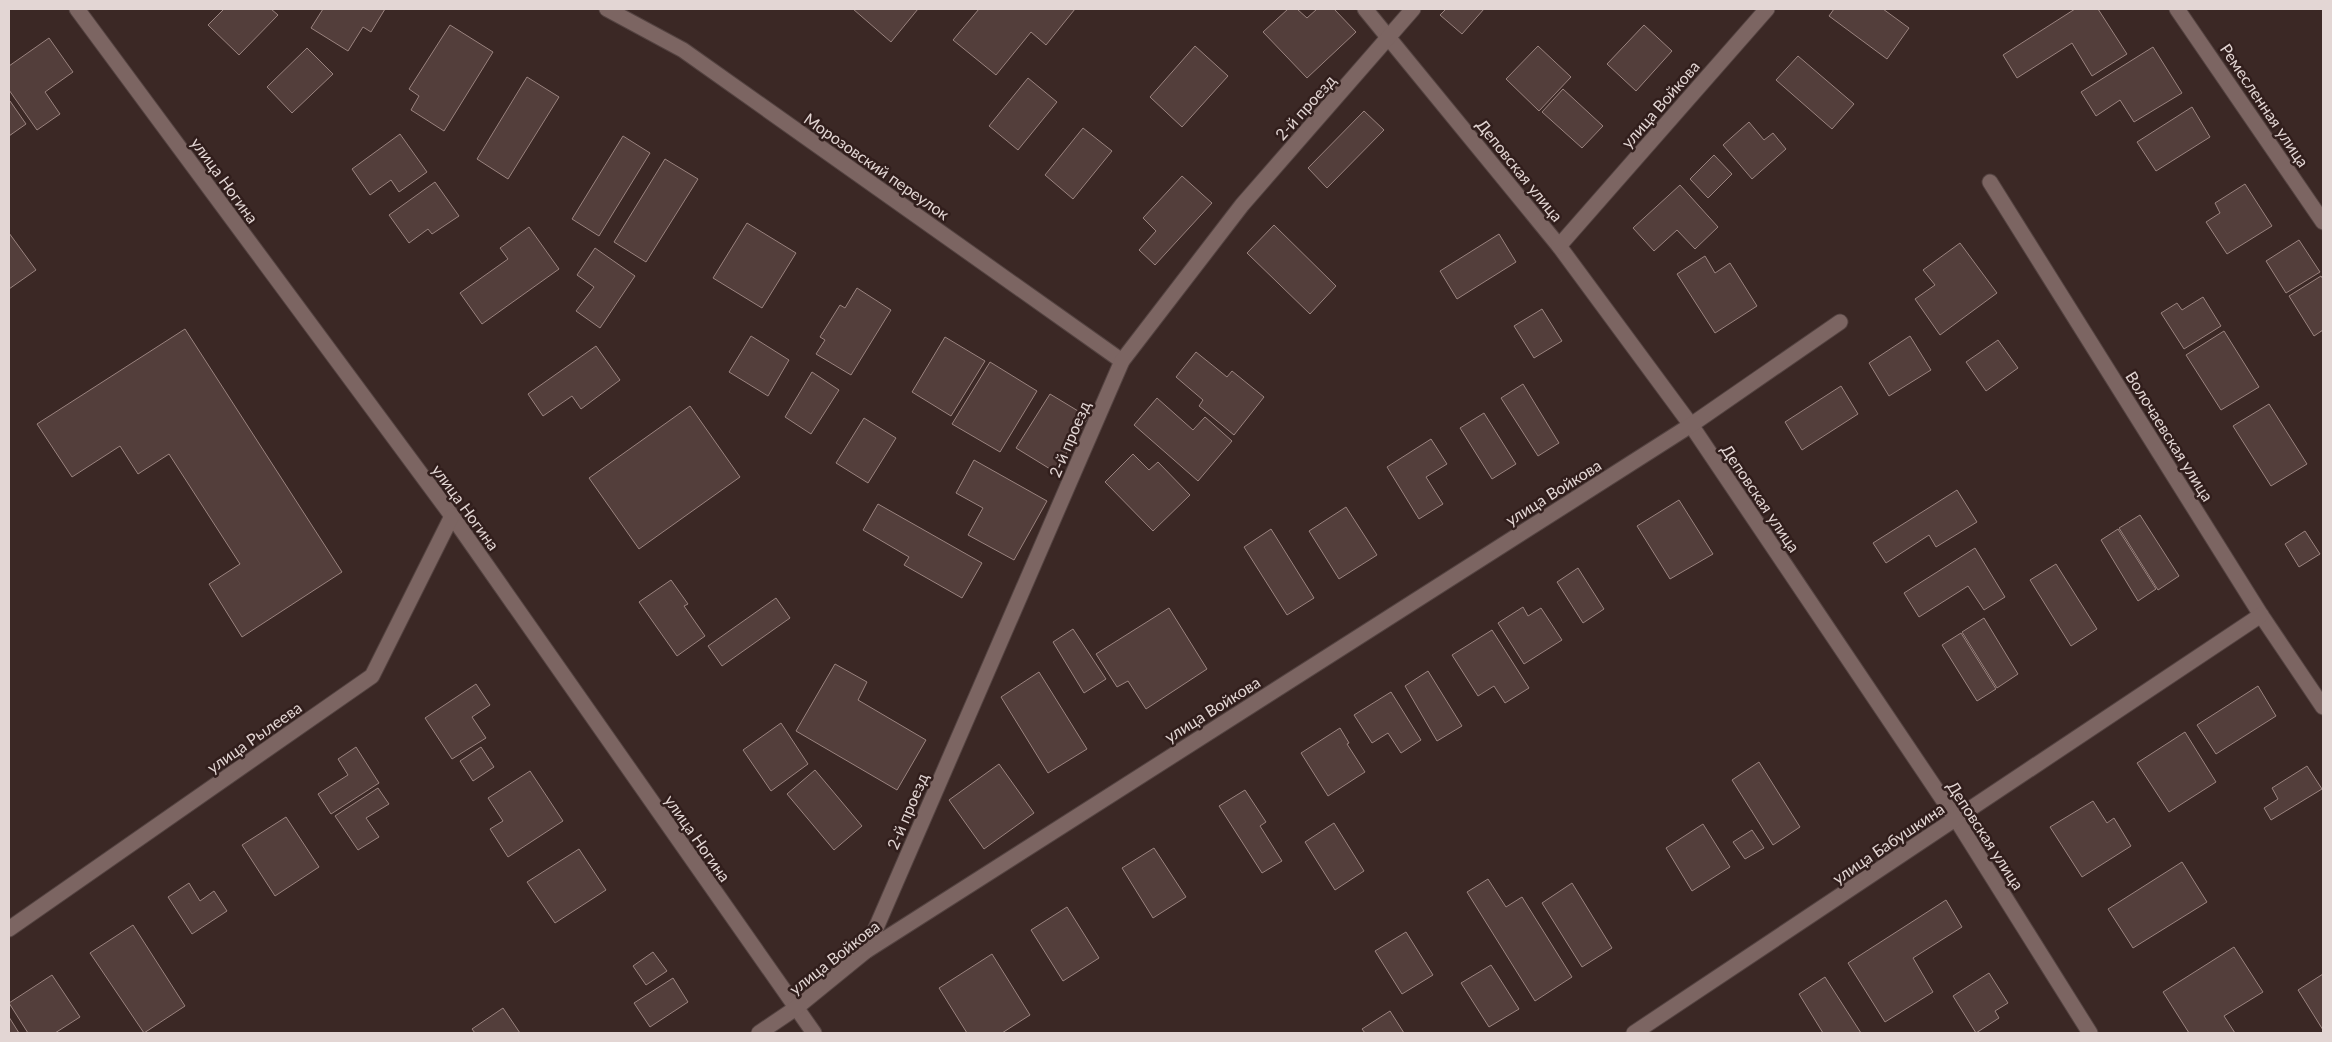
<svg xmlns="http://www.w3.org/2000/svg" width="2332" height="1042" font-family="Lato,sans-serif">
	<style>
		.building { fill: #533e3b; stroke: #9a837f }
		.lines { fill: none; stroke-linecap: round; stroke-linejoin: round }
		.minor-casing { stroke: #544341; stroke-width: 17 }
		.minor { stroke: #7c6562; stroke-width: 15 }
		.labels { text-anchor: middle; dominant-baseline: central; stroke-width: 5; stroke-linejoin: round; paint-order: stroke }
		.street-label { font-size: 16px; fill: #e3d6d4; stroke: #311e1c }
	</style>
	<rect width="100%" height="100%" fill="#3b2825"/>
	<g class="building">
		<polygon points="224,9 271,9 278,15 239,55 208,25"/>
		<polygon points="323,9 385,9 371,32 363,27 348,51 311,28"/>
		<polygon points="853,9 918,9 891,42"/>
		<polygon points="979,9 1075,9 1046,45 1031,32 996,75 953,40"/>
		<polygon points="1288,9 1297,9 1307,18 1317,9 1334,9 1356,32 1307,78 1263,32"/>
		<polygon points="1446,9 1484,9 1462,34 1440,15"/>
		<polygon points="1834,9 1883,9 1909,28 1887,59 1829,16"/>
		<polygon points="2075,9 2098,9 2127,54 2092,76 2072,43 2017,78 2003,55"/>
		<polygon points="450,25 493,52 444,131 411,110 419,96 409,89"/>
		<polygon points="1644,25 1672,51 1636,91 1607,64"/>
		<polygon points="49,38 73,72 45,92 60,114 37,130 9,90 9,66"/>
		<polygon points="1195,46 1228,76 1182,127 1150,97"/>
		<polygon points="1538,46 1571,77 1539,111 1506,79"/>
		<polygon points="2153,47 2182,93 2134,122 2120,100 2096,116 2081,92"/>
		<polygon points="307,48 333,74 292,113 267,87"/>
		<polygon points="1798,56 1854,104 1832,129 1776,80"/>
		<polygon points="527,77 559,97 508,179 477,159"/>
		<polygon points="1028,78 1057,102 1018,150 989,126"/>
		<polygon points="1563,89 1603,126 1582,148 1542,112"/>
		<polygon points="10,101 26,124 9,136 9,102"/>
		<polygon points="2192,107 2210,137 2156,171 2137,142"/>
		<polygon points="1364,111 1384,130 1327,188 1308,168"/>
		<polygon points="1749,122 1764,140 1773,133 1786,149 1752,179 1723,145"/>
		<polygon points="1083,128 1112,151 1073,199 1045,175"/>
		<polygon points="400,134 427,172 399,192 391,180 370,195 352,169"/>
		<polygon points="623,136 650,153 599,236 572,219"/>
		<polygon points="1714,155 1732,174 1708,198 1690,179"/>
		<polygon points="665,159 698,179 646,262 614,242"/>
		<polygon points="1182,176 1212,203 1155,265 1139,250 1156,231 1143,218"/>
		<polygon points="435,182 459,216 432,234 428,229 409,243 389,215"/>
		<polygon points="2245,184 2272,226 2227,254 2206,222 2220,213 2215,203"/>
		<polygon points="1680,185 1718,227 1695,249 1677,230 1654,251 1633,228"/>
		<polygon points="747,223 796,253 762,308 713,278"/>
		<polygon points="1274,225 1336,286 1310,314 1247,253"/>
		<polygon points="529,227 559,269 482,324 460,293 508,259 500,248"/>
		<polygon points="9,233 36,270 9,289"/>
		<polygon points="1499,234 1516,262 1457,299 1440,271"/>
		<polygon points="2299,240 2320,272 2286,293 2266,261"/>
		<polygon points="1960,243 1997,293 1940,335 1915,299 1935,285 1923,270"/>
		<polygon points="595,248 635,276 600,328 576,311 594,287 577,275"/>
		<polygon points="1705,256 1715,273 1730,263 1757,306 1715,333 1677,274"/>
		<polygon points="2321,276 2323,279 2323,330 2314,336 2289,296"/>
		<polygon points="857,288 891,310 851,375 816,354 825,340 820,337 840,305 845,308"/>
		<polygon points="2203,297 2221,326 2184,349 2161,313 2177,303 2182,310"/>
		<polygon points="1542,309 1562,341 1534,358 1514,326"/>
		<polygon points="185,329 342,572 242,637 209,584 240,564 169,454 138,474 120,446 72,477 37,424"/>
		<polygon points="2224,331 2259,387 2221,410 2186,355"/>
		<polygon points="751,336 789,360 768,396 729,372"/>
		<polygon points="1910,336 1931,370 1889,396 1869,363"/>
		<polygon points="945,337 985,361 951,416 912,392"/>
		<polygon points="1998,340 2018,368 1986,391 1966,362"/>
		<polygon points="596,346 620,380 581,409 572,396 543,416 528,394"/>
		<polygon points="1196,352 1227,377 1232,371 1264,397 1234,435 1199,406 1203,400 1176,377"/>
		<polygon points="990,362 1037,391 1000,452 952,424"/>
		<polygon points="812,372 839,390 811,434 785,417"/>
		<polygon points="1523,384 1559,443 1538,456 1501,398"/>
		<polygon points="1841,386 1858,414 1802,450 1785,422"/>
		<polygon points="1050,394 1088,417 1055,472 1016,448"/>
		<polygon points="1157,398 1193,430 1205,417 1232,441 1198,481 1134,425"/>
		<polygon points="2269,404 2307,464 2271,486 2233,426"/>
		<polygon points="690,406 740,477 639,549 589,478"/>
		<polygon points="1484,413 1516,464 1492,479 1460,428"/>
		<polygon points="864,418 896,438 868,483 836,463"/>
		<polygon points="1431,439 1447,464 1426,477 1443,504 1419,519 1387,467"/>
		<polygon points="1133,454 1149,470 1158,462 1190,495 1153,531 1105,482"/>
		<polygon points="974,460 1047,501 1014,560 968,535 983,508 956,493"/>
		<polygon points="1957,490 1977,522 1936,547 1929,535 1886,563 1873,543"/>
		<polygon points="1679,500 1713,554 1670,579 1637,526"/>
		<polygon points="878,504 982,563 962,598 904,565 909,557 863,530"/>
		<polygon points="1346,507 1377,555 1339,579 1309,531"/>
		<polygon points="2140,515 2179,576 2158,590 2119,528"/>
		<polygon points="1271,529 1314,598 1287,615 1244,547"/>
		<polygon points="2118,529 2156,589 2138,601 2101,540"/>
		<polygon points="2305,531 2320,554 2299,567 2285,544"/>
		<polygon points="1975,548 2005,597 1984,610 1968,586 1919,617 1904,593"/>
		<polygon points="2056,564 2097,629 2071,646 2030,580"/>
		<polygon points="1578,568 1604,609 1583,623 1557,582"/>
		<polygon points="671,580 688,604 684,606 705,636 677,656 639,602"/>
		<polygon points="776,598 790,618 722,666 708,646"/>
		<polygon points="1523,607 1528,616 1541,608 1562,640 1524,664 1498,623"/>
		<polygon points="1169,608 1207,669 1146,709 1128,681 1117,687 1096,654"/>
		<polygon points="1984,618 2018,674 1997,688 1962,632"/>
		<polygon points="1073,629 1106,679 1084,693 1053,642"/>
		<polygon points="1492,630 1529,688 1505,703 1494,686 1478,696 1452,655"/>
		<polygon points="1961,633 1996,689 1977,701 1942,645"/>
		<polygon points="835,664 867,682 858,700 926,740 897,790 796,731"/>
		<polygon points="1428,671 1462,726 1437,741 1405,686"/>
		<polygon points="1039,672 1087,749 1048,773 1001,697"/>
		<polygon points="476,684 490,705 472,717 486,738 452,759 425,718"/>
		<polygon points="2258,686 2276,716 2216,754 2197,725"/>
		<polygon points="1391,692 1421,740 1401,753 1388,733 1372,743 1354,715"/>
		<polygon points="781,723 808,764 771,791 743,750"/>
		<polygon points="1340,728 1349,743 1347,744 1365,772 1328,796 1301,753"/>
		<polygon points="2185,732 2216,782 2169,812 2137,763"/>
		<polygon points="356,747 379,783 331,814 318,794 348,775 338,759"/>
		<polygon points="481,747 494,767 473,781 460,761"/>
		<polygon points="1759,762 1800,827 1773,845 1732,780"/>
		<polygon points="999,764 1034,813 984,849 949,800"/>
		<polygon points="2307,766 2322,789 2271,820 2264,808 2278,799 2272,788"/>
		<polygon points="815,770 862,826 834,850 787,794"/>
		<polygon points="530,771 563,821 508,857 490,829 503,821 488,798"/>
		<polygon points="378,788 389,804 366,818 379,837 358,850 335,816"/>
		<polygon points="1245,790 1266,822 1260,826 1282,861 1262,873 1219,806"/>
		<polygon points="2093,801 2107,823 2114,818 2131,846 2082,877 2050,827"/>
		<polygon points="286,817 319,867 275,896 242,845"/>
		<polygon points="1334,823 1364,871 1335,890 1305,842"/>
		<polygon points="1703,824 1730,867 1692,891 1666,848"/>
		<polygon points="1752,830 1764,848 1745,859 1733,842"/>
		<polygon points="1154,848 1186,897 1153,918 1122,868"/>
		<polygon points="579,849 606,890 555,923 527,882"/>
		<polygon points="2182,862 2207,902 2133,948 2108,909"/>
		<polygon points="1488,879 1506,907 1522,897 1572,977 1535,1001 1467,892"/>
		<polygon points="189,883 200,901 214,891 227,911 192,934 168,897"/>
		<polygon points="1572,883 1612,948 1582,967 1542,903"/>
		<polygon points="1946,900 1962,927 1913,958 1933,992 1885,1022 1848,963"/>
		<polygon points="1067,907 1099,958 1063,981 1031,930"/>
		<polygon points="133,925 185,1006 144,1033 90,953"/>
		<polygon points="1406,932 1433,975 1402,994 1375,951"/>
		<polygon points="2234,947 2263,992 2224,1016 2235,1033 2189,1033 2163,992"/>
		<polygon points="653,952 667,971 646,985 633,966"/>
		<polygon points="992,954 1030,1015 1002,1033 967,1033 939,988"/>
		<polygon points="1491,965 1519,1009 1489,1027 1461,983"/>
		<polygon points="1989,973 2008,1003 1995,1011 1999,1018 1976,1033 1953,996"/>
		<polygon points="2323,974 2323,1030 2298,990"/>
		<polygon points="52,975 80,1017 55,1033 28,1033 9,1003"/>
		<polygon points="1825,977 1861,1033 1823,1033 1799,994"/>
		<polygon points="673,978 688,1002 650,1027 634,1003"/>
		<polygon points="503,1008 520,1033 475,1033 472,1029"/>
		<polygon points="1390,1011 1404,1033 1365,1033 1362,1029"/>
		<polygon points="9,1017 19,1033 9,1033"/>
	</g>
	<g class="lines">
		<defs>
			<g id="minor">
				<polyline points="77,9 452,516 814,1033"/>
				<polyline points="607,9 683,50 1122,361"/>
				<polyline points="1365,9 1559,246 1691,425 1956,819 2090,1033"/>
				<polyline points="2177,9 2323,222"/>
				<polyline points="1990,182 2261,615 2323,707"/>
				<polyline points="1559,246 1767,9"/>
				<polyline points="9,929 372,676 452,516"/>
				<polyline points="866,951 1122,361 1242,205 1413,9"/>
				<polyline points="759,1033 796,1008 866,951 1691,425 1840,322"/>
				<polyline points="1634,1033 2261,615"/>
			</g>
		</defs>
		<use href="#minor" class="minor-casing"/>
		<use href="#minor" class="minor"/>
	</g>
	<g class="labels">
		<g class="street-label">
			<text transform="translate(1660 104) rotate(-49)">улица Войкова</text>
			<text transform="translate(2265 105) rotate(56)">Ремесленная улица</text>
			<text transform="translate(1305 107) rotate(-48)">2-й проезд</text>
			<text transform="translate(877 166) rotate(35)">Морозовский переулок</text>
			<text transform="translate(1520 170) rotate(51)">Деповская улица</text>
			<text transform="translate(225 180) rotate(54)">улица Ногина</text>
			<text transform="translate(2170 436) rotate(58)">Волочаевская улица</text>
			<text transform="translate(1069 439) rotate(-67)">2-й проезд</text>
			<text transform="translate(1553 492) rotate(-32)">улица Войкова</text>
			<text transform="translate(1761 498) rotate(56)">Деповская улица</text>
			<text transform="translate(466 507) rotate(54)">улица Ногина</text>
			<text transform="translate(1212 709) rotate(-32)">улица Войкова</text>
			<text transform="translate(254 737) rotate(-35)">улица Рылеева</text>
			<text transform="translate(907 811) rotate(-67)">2-й проезд</text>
			<text transform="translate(1986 835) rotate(57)">Деповская улица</text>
			<text transform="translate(698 838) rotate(55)">улица Ногина</text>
			<text transform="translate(1888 843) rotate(-34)">улица Бабушкина</text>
			<text transform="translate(834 957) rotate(-38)">улица Войкова</text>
		</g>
	</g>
	<rect width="2332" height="1042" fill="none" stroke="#e3d6d4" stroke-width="20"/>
</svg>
